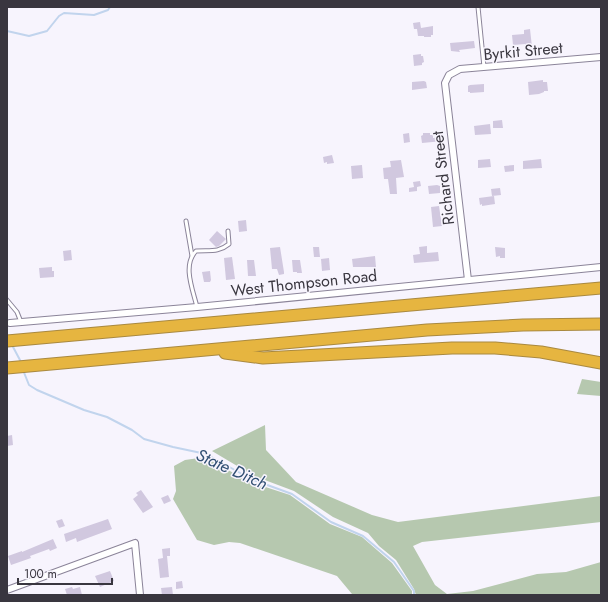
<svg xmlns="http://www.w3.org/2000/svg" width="608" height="602" font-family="Jost,sans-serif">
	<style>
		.green { fill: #b6c8af }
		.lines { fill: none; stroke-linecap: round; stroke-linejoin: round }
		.stream { stroke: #c1d4ed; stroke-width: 2 }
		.building { fill: #d1c8df }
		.lane-casing { stroke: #8b8499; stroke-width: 5 }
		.street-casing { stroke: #8b8499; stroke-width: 8 }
		.highway-casing { stroke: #a98940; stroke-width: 13 }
		.path { stroke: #b2afb8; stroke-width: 1; stroke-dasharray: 2 3; stroke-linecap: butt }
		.lane { stroke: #fff; stroke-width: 3 }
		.street { stroke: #fff; stroke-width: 6 }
		.highway { stroke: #e6b540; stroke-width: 11 }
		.labels { text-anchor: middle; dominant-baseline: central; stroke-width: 3; stroke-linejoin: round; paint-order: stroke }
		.street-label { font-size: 16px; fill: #39363f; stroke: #f7f4fd }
		.water-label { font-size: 17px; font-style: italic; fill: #314f73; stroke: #f7f4fd }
	</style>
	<rect width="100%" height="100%" fill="#f7f4fd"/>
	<g class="green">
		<polygon points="582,379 601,382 601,396 577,394"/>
		<polygon points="265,425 266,450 296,482 372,515 398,522 601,496 601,522 422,542 413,546 435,585 447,594 473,591 537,574 566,572 601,562 601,595 416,595 414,589 396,560 379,546 368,533 333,517 294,491 254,476 212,451"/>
		<polygon points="199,458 208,459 250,482 290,495 330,524 362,537 392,563 412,591 412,595 354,595 352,594 337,576 240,543 229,542 214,545 197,540 173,499 176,491 174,466 185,460"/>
	</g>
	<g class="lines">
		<g class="stream">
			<polyline points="7,31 29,36 47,31 59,16 64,13 94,15 108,10 110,7"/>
			<polyline points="12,345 21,362"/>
			<polyline points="23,370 29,385 37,390 84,410 107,417 132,430 144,439 173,447 206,454 251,479 292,494 331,522 363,536 394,562 414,591 414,595"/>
		</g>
	</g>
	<g class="building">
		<polygon points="420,22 421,28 433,26 433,35 431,35 431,37 424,37 424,36 418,36 417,29 414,29 413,23"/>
		<polygon points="530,29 532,47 525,48 525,44 513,45 512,35 524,34 524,30"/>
		<polygon points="474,41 475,48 459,50 460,52 451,51 450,43"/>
		<polygon points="421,54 421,56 423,56 424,62 422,63 422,65 414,66 413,55"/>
		<polygon points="543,80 543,82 547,82 548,91 544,91 544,92 539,94 529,95 528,82"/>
		<polygon points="424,81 426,82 427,88 412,90 412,82"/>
		<polygon points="484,84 484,92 470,93 470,92 468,92 468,86 470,85"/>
		<polygon points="502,120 503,128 493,128 493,121"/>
		<polygon points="490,124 491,134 475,135 474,126"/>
		<polygon points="409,133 410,142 404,143 403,134"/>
		<polygon points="423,133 430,133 430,135 433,135 433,138 443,137 443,141 422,143 421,136 423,135"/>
		<polygon points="332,155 334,163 327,164 327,162 324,163 323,157"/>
		<polygon points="490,159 491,167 478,168 478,160"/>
		<polygon points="541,159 542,168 523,169 523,161"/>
		<polygon points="401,160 404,177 396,178 397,194 390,194 388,179 384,179 383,168 391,167 390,161"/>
		<polygon points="362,165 363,178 352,179 351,166"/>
		<polygon points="514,165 514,171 505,172 504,166"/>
		<polygon points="420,181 421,186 417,187 417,191 409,192 409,188 414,187 413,182"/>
		<polygon points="437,185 440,186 440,193 429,194 428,186"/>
		<polygon points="500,188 501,195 492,196 491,189"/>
		<polygon points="494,196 495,204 482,206 482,204 480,205 479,198"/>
		<polygon points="439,206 442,226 433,227 431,207"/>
		<polygon points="246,220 247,231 239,232 238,221"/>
		<polygon points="217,231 226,239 219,246 216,247 209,240"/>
		<polygon points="427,246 427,253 438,252 439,261 414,263 413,255 420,254 419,247"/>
		<polygon points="280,247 284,272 284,274 279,275 277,269 272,269 270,248"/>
		<polygon points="313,247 319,247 320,257 314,257"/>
		<polygon points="495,247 505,248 505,258 500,258 500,256 496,257"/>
		<polygon points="71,250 72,260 64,261 63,251"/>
		<polygon points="375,256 376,267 353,267 352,259"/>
		<polygon points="232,257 235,279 226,280 224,258"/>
		<polygon points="329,258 330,270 322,271 321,259"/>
		<polygon points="247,260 254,260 256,276 248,276"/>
		<polygon points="292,260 300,260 302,273 297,273 297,272 293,272"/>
		<polygon points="52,267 52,271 54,271 54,277 40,278 39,268"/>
		<polygon points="210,271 211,280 210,282 204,282 202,272"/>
		<polygon points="12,435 13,445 7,446 7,436"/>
		<polygon points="141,490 153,507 143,513 133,499 138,495 136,493"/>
		<polygon points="168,495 171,501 164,504 161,498"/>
		<polygon points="62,519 65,526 59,528 56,521"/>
		<polygon points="108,519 112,529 77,542 76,538 66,542 64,534"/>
		<polygon points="53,539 57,548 50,551 49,549 30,556 31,558 11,565 8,556 22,551 22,552"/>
		<polygon points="170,548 170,556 167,556 169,577 160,578 158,559 163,558 162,549"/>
		<polygon points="110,571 114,581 100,587 95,576"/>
		<polygon points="182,581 183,588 176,589 176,582"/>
		<polygon points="72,587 73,589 80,587 82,595 67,595 65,589"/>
		<polygon points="172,587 173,595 162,595 161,588"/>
	</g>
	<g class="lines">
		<defs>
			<g id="lane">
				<polyline points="478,7 484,67"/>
				<polyline points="186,221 192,256"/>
				<polyline points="7,300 17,312 21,322"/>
				<path d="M197,307C193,290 182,265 196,251C210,250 218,253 229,244L228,231"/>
			</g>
			<g id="street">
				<polyline points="468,280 445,83 449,75 460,69 601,57"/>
				<polyline points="10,323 197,307 601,267"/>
				<polyline points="7,590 135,543 140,595"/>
			</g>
			<g id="highway">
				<polyline points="7,341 601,288"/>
				<polyline points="225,353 263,358 452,348 495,348 541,352 601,363"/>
				<polyline points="7,368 427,330 523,325 601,324"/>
			</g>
		</defs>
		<use href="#lane" class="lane-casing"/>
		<use href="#street" class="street-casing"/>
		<use href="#highway" class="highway-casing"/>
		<polyline class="path" points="600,436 601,437"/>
		<use href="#lane" class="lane"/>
		<use href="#street" class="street"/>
		<use href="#highway" class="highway"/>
	</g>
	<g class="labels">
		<g class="street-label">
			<text transform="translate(523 51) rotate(-5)">Byrkit Street</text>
			<text transform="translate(443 178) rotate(-97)">Richard Street</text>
			<text transform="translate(304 283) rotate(-6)">West Thompson Road</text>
		</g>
		<g class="water-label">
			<text transform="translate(232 469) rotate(24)">State Ditch</text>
		</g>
	</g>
	<rect width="608" height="602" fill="none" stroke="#39363f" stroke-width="16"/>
	<path d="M18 578v6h94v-6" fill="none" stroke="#39363f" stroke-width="2"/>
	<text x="24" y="578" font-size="12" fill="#39363f" stroke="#f7f4fd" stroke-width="3" paint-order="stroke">100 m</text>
</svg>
